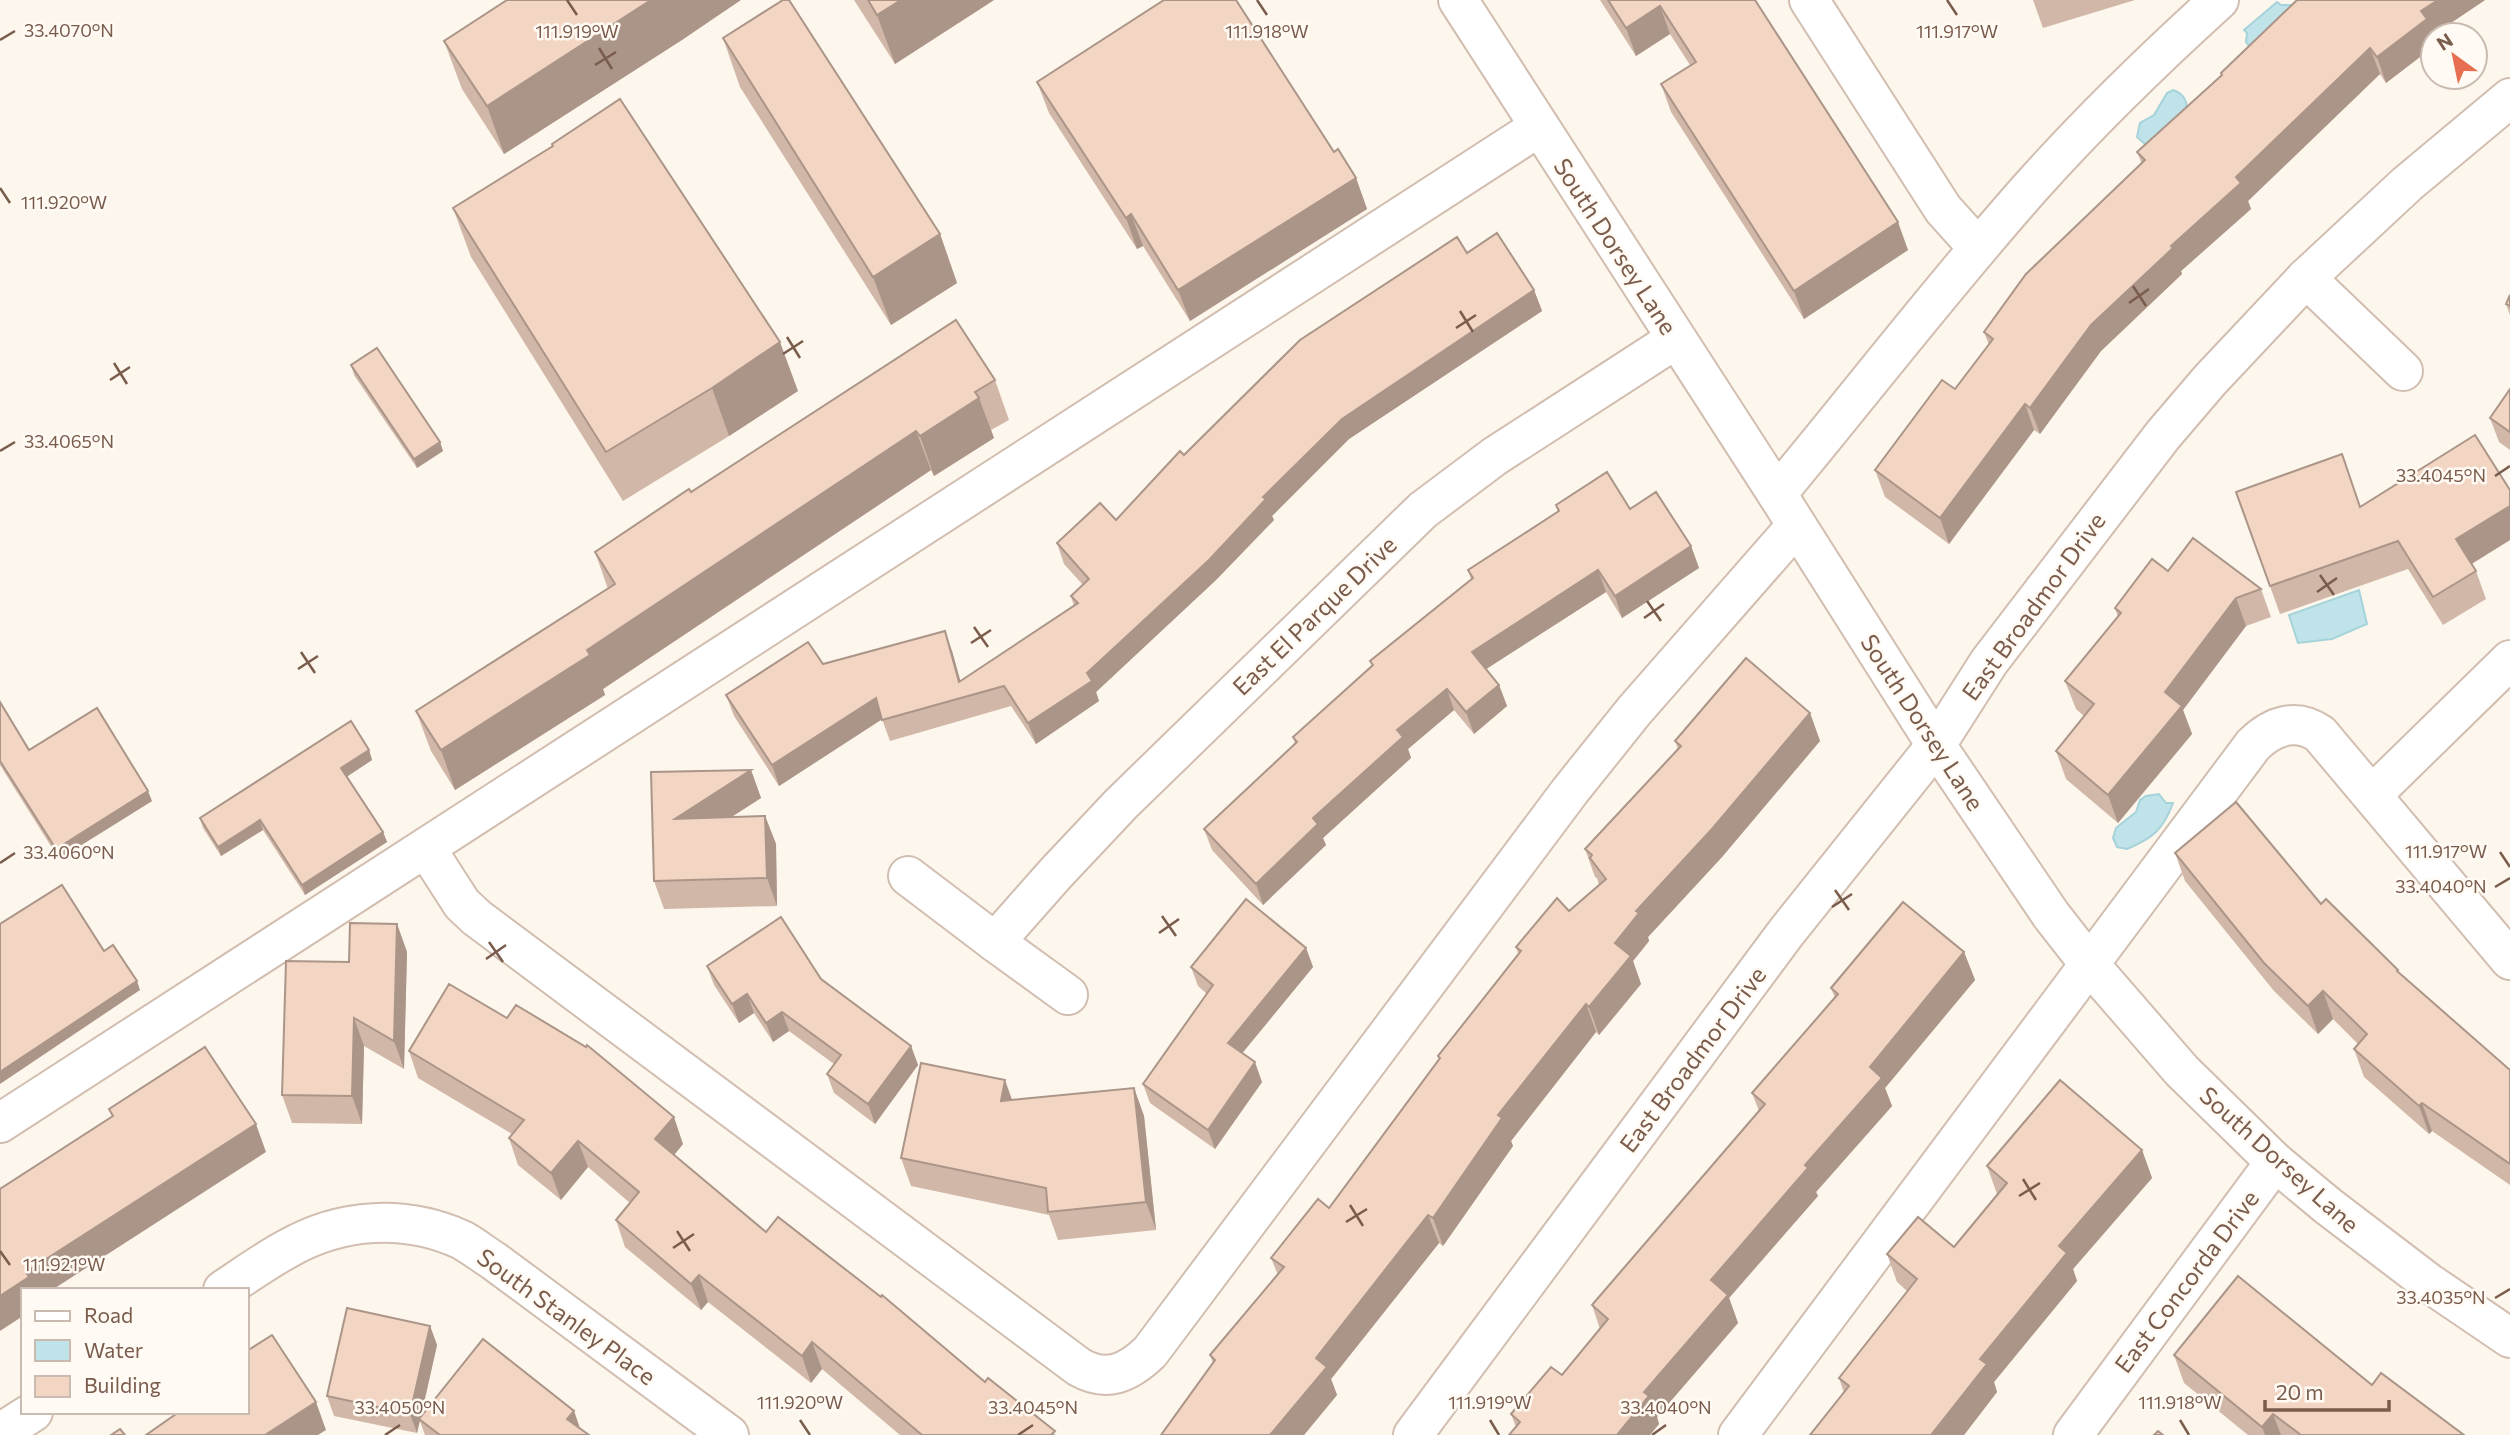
<svg xmlns="http://www.w3.org/2000/svg" width="2510" height="1435" font-family="Commissioner,sans-serif">
	<style>
		.water { fill: #bfe3e8; stroke: #a5d3da; stroke-width: 2 }
		.lines { fill: none; stroke-linecap: round; stroke-linejoin: round }
		.minor-casing { stroke: #d1beb0; stroke-width: 42 }
		.minor { stroke: #fff; stroke-width: 38 }
		.wall { fill: #d1b7a8 }
		.shaded-wall { fill: #aa9588 }
		.building { fill: #f3d5c3; stroke: #aa9588; stroke-width: 2 }
		.ticks { fill: none; stroke: #7a5c4d; stroke-width: 2.5 }
		.labels { text-anchor: middle; dominant-baseline: central; stroke-width: 5; stroke-linejoin: round; paint-order: stroke }
		.street-label { font-size: 24px; fill: #7a5c4d; stroke: #fffaf3 }
		.ticks-label { font-size: 18px; text-anchor: middle; fill: #7a5c4d; stroke: #fffaf3; stroke-width: 5; stroke-linejoin: round; paint-order: stroke }
	</style>
	<rect width="100%" height="100%" fill="#fdf6ec"/>
	<g class="water">
		<polygon points="2277,2 2281,5 2290,5 2293,8 2250,47 2246,42 2247,33 2244,30"/>
		<path d="M2173,90C2183,94 2186,98 2187,108L2147,146L2137,137L2140,123L2154,115L2167,93Z"/>
		<polygon points="2359,590 2367,624 2332,639 2298,643 2289,615"/>
		<path d="M2159,794L2166,803H2173C2163,830 2153,838 2127,849L2117,847L2113,838L2116,828L2136,812L2140,800L2146,796Z"/>
	</g>
	<g class="lines">
		<defs>
			<g id="minor">
				<polyline points="1458,0 1777,494 1936,745 2051,915 2090,965 2182,1071 2275,1162 2328,1206 2429,1283 2510,1338"/>
				<polyline points="1809,0 1943,209 1978,248"/>
				<polyline points="2306,278 2403,371"/>
				<path d="M1777,494C1862,392 1943,286 2031,187C2090,121 2154,59 2219,0"/>
				<polyline points="2372,795 2510,660"/>
				<path d="M426,848L462,904L477,918L1079,1367C1107,1383 1128,1373 1150,1352L1570,791L1634,711L1796,526"/>
				<polyline points="908,876 995,942 1056,873 1121,804 1423,510 1495,456 1676,339"/>
				<polyline points="995,942 1068,995"/>
				<polyline points="0,1123 1539,127"/>
				<path d="M223,1290C244,1276 265,1261 287,1249C341,1218 405,1214 462,1240C473,1246 483,1254 494,1261L729,1435"/>
				<polyline points="0,1433 33,1412"/>
				<polyline points="1413,1435 1785,934 1936,745 1989,662 2163,435 2210,380 2306,278 2407,184 2510,98"/>
				<path d="M1738,1435L2253,745C2272,726 2296,717 2320,734L2510,960"/>
				<polyline points="2073,1435 2275,1162"/>
			</g>
		</defs>
		<use href="#minor" class="minor-casing"/>
		<use href="#minor" class="minor"/>
	</g>
	<g class="wall">
		<polygon points="854,0 994,0 895,64"/>
		<polygon points="1600,0 1756,0 1758,4 1908,250 1804,319 1671,112 1661,84 1690,65 1670,34 1636,56"/>
		<polygon points="2033,0 2135,0 2043,28"/>
		<polygon points="2297,0 2485,0 2433,35 2433,47 2386,83 2380,74 2248,201 2251,209 2181,271 2182,274 2101,351 2040,434 2034,430 1949,544 1885,497 1875,470 1955,389 1989,345 1984,332 2142,164 2137,152 2222,76 2221,73"/>
		<polygon points="685,38 504,154 462,89 444,41"/>
		<polygon points="723,38 940,234 957,283 891,325 740,87"/>
		<polygon points="1037,82 1334,152 1356,178 1367,209 1190,321 1143,246 1137,249 1049,113"/>
		<polygon points="453,208 798,391 729,436 623,501 471,257"/>
		<polygon points="1467,253 1534,290 1542,311 1349,439 1272,516 1274,520 1216,580 1096,692 1099,701 1036,744 1011,706 890,741 882,719 779,786 734,716 726,695 823,664 952,651 960,681 1074,606 1071,596 1083,585 1064,564 1057,543 1116,520 1184,455"/>
		<polygon points="2510,295 2510,315 2506,304"/>
		<polygon points="351,365 440,442 443,451 417,468 354,375"/>
		<polygon points="995,380 1009,420 991,430 994,438 934,476 931,470 603,689 605,695 455,790 431,751 416,711 608,589 595,552 691,492"/>
		<polygon points="2510,389 2510,450 2499,442 2490,418"/>
		<polygon points="2510,490 2510,540 2472,564 2476,571 2486,599 2443,625 2408,569 2280,614 2236,492 2360,506"/>
		<polygon points="1556,505 1630,509 1691,546 1699,568 1622,618 1606,592 1486,669 1499,685 1507,706 1474,734 1454,710 1408,749 1411,758 1323,838 1326,845 1263,905 1212,850 1204,829 1295,744 1293,737 1372,666 1370,661 1471,579 1468,570 1558,511"/>
		<polygon points="2168,571 2261,589 2271,617 2246,626 2183,710 2192,734 2118,823 2066,779 2056,751 2084,716 2076,709 2065,681 2118,617 2115,608"/>
		<polygon points="0,702 29,750 152,801 59,859 0,765"/>
		<polygon points="1810,713 1820,741 1722,857 1648,937 1649,941 1633,961 1641,984 1599,1035 1596,1032 1511,1141 1513,1146 1443,1246 1439,1243 1331,1379 1337,1395 1304,1435 1161,1435 1213,1363 1210,1355 1278,1275 1271,1258 1329,1208 1439,1059 1438,1056 1518,953 1516,947 1569,911 1599,885 1597,878 1595,877 1585,849 1678,749 1675,741"/>
		<polygon points="369,750 372,760 347,776 383,832 387,842 305,895 263,830 221,856 203,828 200,818"/>
		<polygon points="751,770 761,798 731,817 765,816 776,844 777,906 664,909 654,881"/>
		<polygon points="2175,853 2321,904 2510,1070 2510,1185 2432,1131 2429,1134 2364,1077 2354,1049 2358,1044 2333,1019 2318,1034 2274,991 2185,881"/>
		<polygon points="397,924 407,952 404,1069 364,1046 362,1124 292,1123 282,1095 349,962"/>
		<polygon points="1306,948 1313,967 1242,1053 1262,1082 1215,1149 1150,1103 1143,1084 1207,994 1198,986 1191,967"/>
		<polygon points="1964,952 1975,980 1885,1088 1892,1106 1816,1192 1818,1196 1729,1298 1738,1323 1657,1417 1659,1424 1650,1435 1509,1435 1516,1427 1511,1414 1562,1375 1600,1329 1592,1305 1759,1111 1752,1093 1835,998 1831,988"/>
		<polygon points="707,966 821,979 911,1046 918,1065 875,1124 834,1093 827,1074 834,1064 789,1031 773,1042 754,1013 739,1023 714,985"/>
		<polygon points="409,1051 683,1144 674,1155 766,1232 985,1382 1056,1435 900,1435 822,1369 811,1383 708,1302 701,1310 625,1247 616,1220 630,1203 588,1167 561,1200 518,1165 509,1138 512,1134 418,1078"/>
		<polygon points="1134,1088 1144,1116 1156,1230 1058,1240 1049,1215 911,1186 901,1158 1012,1100"/>
		<polygon points="2142,1150 2152,1178 2073,1269 2077,1281 1994,1382 1997,1392 1964,1435 1810,1435 1844,1393 1839,1378 1907,1291 1897,1282 1887,1254 1954,1247 1997,1194 1987,1166"/>
		<polygon points="430,1326 437,1345 421,1417 574,1411 580,1428 589,1435 425,1435 420,1421 417,1433 334,1416 327,1396"/>
		<polygon points="2174,1355 2372,1385 2464,1435 2248,1435 2184,1383"/>
	</g>
	<g class="shaded-wall">
		<polygon points="651,0 741,0 685,38 504,154 487,106"/>
		<polygon points="901,0 994,0 895,64 877,15"/>
		<polygon points="2438,0 2485,0 2433,35 2433,47 2386,83 2377,57 2421,11"/>
		<polygon points="1660,6 1670,34 1636,56 1626,28"/>
		<polygon points="2370,48 2380,74 2248,201 2251,209 2181,271 2182,274 2101,351 2040,434 2030,408 2091,325 2171,246 2236,177"/>
		<polygon points="1356,178 1367,209 1190,321 1178,290"/>
		<polygon points="1131,214 1143,246 1137,249 1126,218"/>
		<polygon points="1898,222 1908,250 1804,319 1794,291"/>
		<polygon points="940,234 957,283 891,325 873,277"/>
		<polygon points="1534,290 1542,311 1349,439 1272,516 1274,520 1216,580 1096,692 1099,701 1036,744 1028,723 1087,673 1342,419"/>
		<polygon points="780,342 798,391 729,436 712,388"/>
		<polygon points="979,398 994,438 934,476 920,436"/>
		<polygon points="2025,404 2034,430 1949,544 1940,518"/>
		<polygon points="916,431 931,470 603,689 605,695 455,790 441,750 587,650"/>
		<polygon points="440,442 443,451 417,468 414,459"/>
		<polygon points="2510,506 2510,540 2466,567 2456,539"/>
		<polygon points="1691,546 1699,568 1622,618 1615,596"/>
		<polygon points="1598,570 1606,592 1480,673 1472,652"/>
		<polygon points="2236,598 2246,626 2183,710 2192,734 2118,823 2108,795 2165,692"/>
		<polygon points="945,631 952,651 965,697 959,682"/>
		<polygon points="1499,685 1507,706 1474,734 1466,712"/>
		<polygon points="1447,689 1454,710 1408,749 1411,758 1323,838 1326,845 1263,905 1256,884 1313,818 1397,730"/>
		<polygon points="876,698 884,718 779,786 772,765"/>
		<polygon points="1810,713 1820,741 1722,857 1648,937 1649,941 1633,961 1641,984 1599,1035 1589,1007 1615,943 1636,911"/>
		<polygon points="369,750 372,760 345,778 341,768"/>
		<polygon points="751,770 761,798 685,847 675,819"/>
		<polygon points="148,791 152,801 59,859 56,849"/>
		<polygon points="765,816 776,844 777,906 767,878"/>
		<polygon points="260,820 263,830 221,856 218,847"/>
		<polygon points="383,832 387,842 305,895 302,885"/>
		<polygon points="397,924 407,952 404,1069 394,1041"/>
		<polygon points="1306,948 1313,967 1235,1062 1228,1043"/>
		<polygon points="1964,952 1975,980 1885,1088 1892,1106 1816,1192 1818,1196 1729,1298 1738,1323 1657,1417 1659,1424 1650,1435 1616,1435 1711,1280 1805,1165 1870,1067"/>
		<polygon points="137,981 140,990 0,1084 0,1072"/>
		<polygon points="2323,991 2333,1019 2318,1034 2308,1006"/>
		<polygon points="747,994 754,1013 739,1023 732,1004"/>
		<polygon points="1586,1004 1596,1032 1511,1141 1513,1146 1443,1246 1433,1218 1498,1115"/>
		<polygon points="782,1012 789,1031 773,1042 766,1023"/>
		<polygon points="354,1018 364,1046 362,1124 352,1096"/>
		<polygon points="911,1046 918,1065 875,1124 868,1104"/>
		<polygon points="1255,1062 1262,1082 1215,1149 1208,1130"/>
		<polygon points="1005,1080 1015,1108 1001,1101"/>
		<polygon points="1134,1088 1144,1116 1156,1230 1146,1202"/>
		<polygon points="2422,1103 2432,1131 2429,1134 2419,1106"/>
		<polygon points="674,1117 683,1144 665,1166 655,1139"/>
		<polygon points="256,1124 266,1152 52,1290 23,1290 23,1316 0,1331 0,1296 26,1272"/>
		<polygon points="578,1141 588,1167 561,1200 551,1173"/>
		<polygon points="2142,1150 2152,1178 2073,1269 2077,1281 1994,1382 1997,1392 1964,1435 1931,1435 1980,1359 2059,1246"/>
		<polygon points="1428,1215 1439,1243 1331,1379 1337,1395 1304,1435 1270,1435 1316,1358"/>
		<polygon points="699,1275 708,1302 701,1310 691,1284"/>
		<polygon points="430,1326 437,1345 417,1433 410,1414"/>
		<polygon points="812,1342 822,1369 811,1383 802,1356"/>
		<polygon points="316,1402 326,1430 318,1435 265,1435"/>
		<polygon points="574,1411 582,1435 567,1419"/>
		<polygon points="2273,1414 2281,1435 2265,1435 2262,1427"/>
	</g>
	<g class="building">
		<polygon points="507,0 651,0 487,106 444,41"/>
		<polygon points="783,0 789,0 940,234 873,277 723,38"/>
		<polygon points="868,0 901,0 877,15"/>
		<polygon points="1164,0 1236,0 1334,152 1338,149 1356,178 1178,290 1131,214 1126,218 1037,82"/>
		<polygon points="1608,0 1755,0 1898,222 1794,291 1661,84 1696,62 1660,6 1626,28"/>
		<polygon points="2297,0 2438,0 2421,11 2427,19 2377,57 2370,48 2236,177 2241,183 2171,246 2173,248 2091,325 2030,408 2025,404 1940,518 1875,470 1942,380 1955,389 1993,339 1984,332 2026,274 2145,160 2137,152 2222,75 2221,73"/>
		<polygon points="620,99 780,342 712,388 606,452 453,208 553,146 552,144"/>
		<polygon points="1497,233 1534,290 1342,419 1263,497 1266,499 1209,560 1087,673 1092,681 1028,723 1004,686 882,720 876,698 772,765 726,695 808,642 823,664 945,631 959,682 1078,603 1071,596 1089,579 1057,543 1100,503 1116,520 1180,451 1184,455 1300,340 1457,237 1467,253"/>
		<polygon points="2510,295 2510,306 2506,304"/>
		<polygon points="956,320 995,380 975,392 979,398 920,436 916,431 587,650 590,655 441,750 416,711 615,584 595,552 689,489 691,492"/>
		<polygon points="377,348 440,442 414,459 351,365"/>
		<polygon points="2510,389 2510,432 2490,418"/>
		<polygon points="2475,435 2510,490 2510,506 2456,539 2476,571 2433,597 2398,541 2270,586 2236,492 2342,454 2360,507"/>
		<polygon points="1607,472 1630,509 1656,492 1691,546 1615,596 1598,570 1472,652 1499,685 1466,712 1447,689 1397,730 1403,737 1313,818 1318,824 1256,884 1204,829 1297,742 1293,737 1373,665 1370,661 1473,578 1468,570 1559,511 1556,505"/>
		<polygon points="2193,538 2261,589 2236,598 2165,692 2182,706 2108,795 2056,751 2094,704 2065,681 2121,613 2115,608 2152,559 2168,571"/>
		<polygon points="1746,658 1810,713 1712,829 1636,911 1639,913 1615,943 1631,956 1589,1007 1586,1004 1498,1115 1502,1118 1433,1218 1428,1215 1316,1358 1327,1367 1270,1435 1161,1435 1215,1360 1210,1355 1284,1267 1271,1258 1318,1199 1329,1208 1440,1058 1438,1056 1521,951 1516,947 1557,898 1569,911 1606,879 1590,858 1592,855 1585,849 1681,746 1675,741"/>
		<polygon points="0,702 29,750 97,708 148,791 56,849 0,761"/>
		<polygon points="351,721 369,750 341,768 383,832 302,885 260,820 218,847 200,818"/>
		<polygon points="751,770 675,819 765,816 767,878 654,881 651,772"/>
		<polygon points="2236,802 2321,904 2326,899 2398,970 2397,971 2510,1070 2510,1164 2422,1103 2419,1106 2354,1049 2367,1034 2323,991 2308,1006 2264,963 2175,853"/>
		<polygon points="62,885 104,951 113,945 137,981 0,1072 0,924"/>
		<polygon points="1246,899 1306,948 1228,1043 1255,1062 1208,1130 1143,1084 1213,985 1191,967"/>
		<polygon points="1903,902 1964,952 1870,1067 1882,1078 1805,1165 1808,1168 1711,1280 1728,1295 1644,1392 1649,1396 1617,1435 1509,1435 1520,1422 1511,1414 1551,1367 1562,1375 1608,1319 1592,1305 1765,1104 1752,1093 1838,994 1831,988"/>
		<polygon points="781,917 821,979 911,1046 868,1104 827,1074 841,1055 782,1012 766,1023 747,994 732,1004 707,966"/>
		<polygon points="350,923 397,924 394,1041 354,1018 352,1096 282,1095 286,961 349,962"/>
		<polygon points="449,984 507,1018 516,1005 586,1047 587,1045 674,1117 655,1139 766,1232 778,1217 881,1297 882,1295 985,1382 988,1378 1055,1431 1051,1435 922,1435 812,1342 802,1356 699,1275 691,1284 616,1220 639,1192 578,1141 551,1173 509,1138 524,1120 409,1051"/>
		<polygon points="205,1047 256,1124 26,1272 29,1277 0,1296 0,1189 113,1116 109,1109"/>
		<polygon points="921,1063 1005,1080 1001,1101 1134,1088 1146,1202 1048,1212 1046,1188 901,1158"/>
		<polygon points="2060,1080 2142,1150 2059,1246 2067,1253 1980,1359 1987,1364 1931,1435 1810,1435 1849,1386 1839,1378 1917,1279 1887,1254 1918,1217 1954,1247 2007,1183 1987,1166"/>
		<polygon points="2238,1276 2372,1385 2381,1373 2464,1435 2301,1435 2273,1414 2262,1427 2174,1355"/>
		<polygon points="347,1308 430,1326 410,1414 327,1396"/>
		<polygon points="272,1335 316,1402 265,1435 146,1435 179,1412 247,1412 247,1351"/>
		<polygon points="483,1339 574,1411 567,1419 589,1435 440,1435 419,1419"/>
		<polygon points="120,1429 125,1435 111,1435"/>
		<polygon points="2158,1431 2163,1435 2154,1435"/>
	</g>
	<path class="ticks" d="M567,0L577,15M1257,0L1267,15M1947,0L1957,15M0,40L15,31M599,48L612,69M595,65L616,52M0,188L10,203M2133,286L2146,306M2129,303L2149,289M1460,311L1473,332M1456,328L1476,315M787,337L800,358M783,354L803,341M114,363L127,384M110,380L130,367M0,451L15,442M2495,476L2510,466M2320,575L2334,595M2317,592L2337,578M1647,601L1661,621M1644,618L1664,604M974,627L988,647M971,643L991,630M301,652L315,673M298,669L318,656M2500,852L2510,867M0,863L15,853M2495,887L2510,878M1835,890L1849,910M1832,907L1852,894M1162,916L1176,936M1159,933L1179,919M489,942L503,962M486,959L506,945M2023,1179L2036,1200M2019,1196L2040,1183M1350,1205L1363,1226M1346,1222L1367,1209M677,1231L690,1251M673,1248L694,1234M0,1251L10,1265M2495,1298L2510,1289M800,1420L810,1435M1490,1420L1499,1435M2180,1420L2189,1435M385,1435L400,1425M1018,1435L1033,1425M1652,1435L1666,1425"/>
	<g class="labels">
		<g class="street-label">
			<text transform="translate(1616 246) rotate(57)">South Dorsey Lane</text>
			<text transform="translate(2033 606) rotate(-54)">East Broadmor Drive</text>
			<text transform="translate(1314 615) rotate(-44)">East El Parque Drive</text>
			<text transform="translate(1923 722) rotate(57)">South Dorsey Lane</text>
			<text transform="translate(1692 1059) rotate(-53)">East Broadmor Drive</text>
			<text transform="translate(2280 1159) rotate(42)">South Dorsey Lane</text>
			<text transform="translate(2186 1281) rotate(-53)">East Concorda Drive</text>
			<text transform="translate(567 1316) rotate(36)">South Stanley Place</text>
		</g>
	</g>
	<g class="ticks-label">
		<text x="69" y="37">33.4070°N</text>
		<text x="577" y="38">111.919°W</text>
		<text x="1267" y="38">111.918°W</text>
		<text x="1957" y="38">111.917°W</text>
		<text x="64" y="209">111.920°W</text>
		<text x="69" y="448">33.4065°N</text>
		<text x="2441" y="482">33.4045°N</text>
		<text x="2446" y="858">111.917°W</text>
		<text x="69" y="859">33.4060°N</text>
		<text x="2441" y="893">33.4040°N</text>
		<text x="64" y="1271">111.921°W</text>
		<text x="2441" y="1304">33.4035°N</text>
		<text x="800" y="1409">111.920°W</text>
		<text x="1490" y="1409">111.919°W</text>
		<text x="2180" y="1409">111.918°W</text>
		<text x="400" y="1414">33.4050°N</text>
		<text x="1033" y="1414">33.4045°N</text>
		<text x="1666" y="1414">33.4040°N</text>
	</g>
	<rect x="21" y="1288" width="228" height="126" fill="#fffaf3" stroke="#cabbb1" stroke-width="2"/>
	<rect x="35" y="1311" width="35" height="10" fill="#ffffff" stroke="#cabbb1" stroke-width="2"/>
	<text x="84" y="1323" font-size="21" fill="#7a5c4d">Road</text>
	<rect x="35" y="1340" width="35" height="21" fill="#bfe3e8" stroke="#cabbb1" stroke-width="2"/>
	<text x="84" y="1358" font-size="21" fill="#7a5c4d">Water</text>
	<rect x="35" y="1376" width="35" height="21" fill="#f3d5c3" stroke="#cabbb1" stroke-width="2"/>
	<text x="84" y="1393" font-size="21" fill="#7a5c4d">Building</text>
	<g transform="translate(2454 56) rotate(327)"><circle r="33" fill="#fffaf3" stroke="#cabbb1" stroke-width="2"/>
	<path d="M0-5L12 26L0 18L-12 26Z" fill="#e76f51"/>
	<text y="-10" font-size="19" font-weight="bold" text-anchor="middle" fill="#7a5c4d">N</text>
	</g>
	<path d="M2265 1400v10h124v-10" fill="none" stroke="#7a5c4d" stroke-width="3.5"/>
	<text x="2276" y="1400" font-size="21" fill="#7a5c4d" stroke="#fffaf3" stroke-width="5" paint-order="stroke">20 m</text>
</svg>
